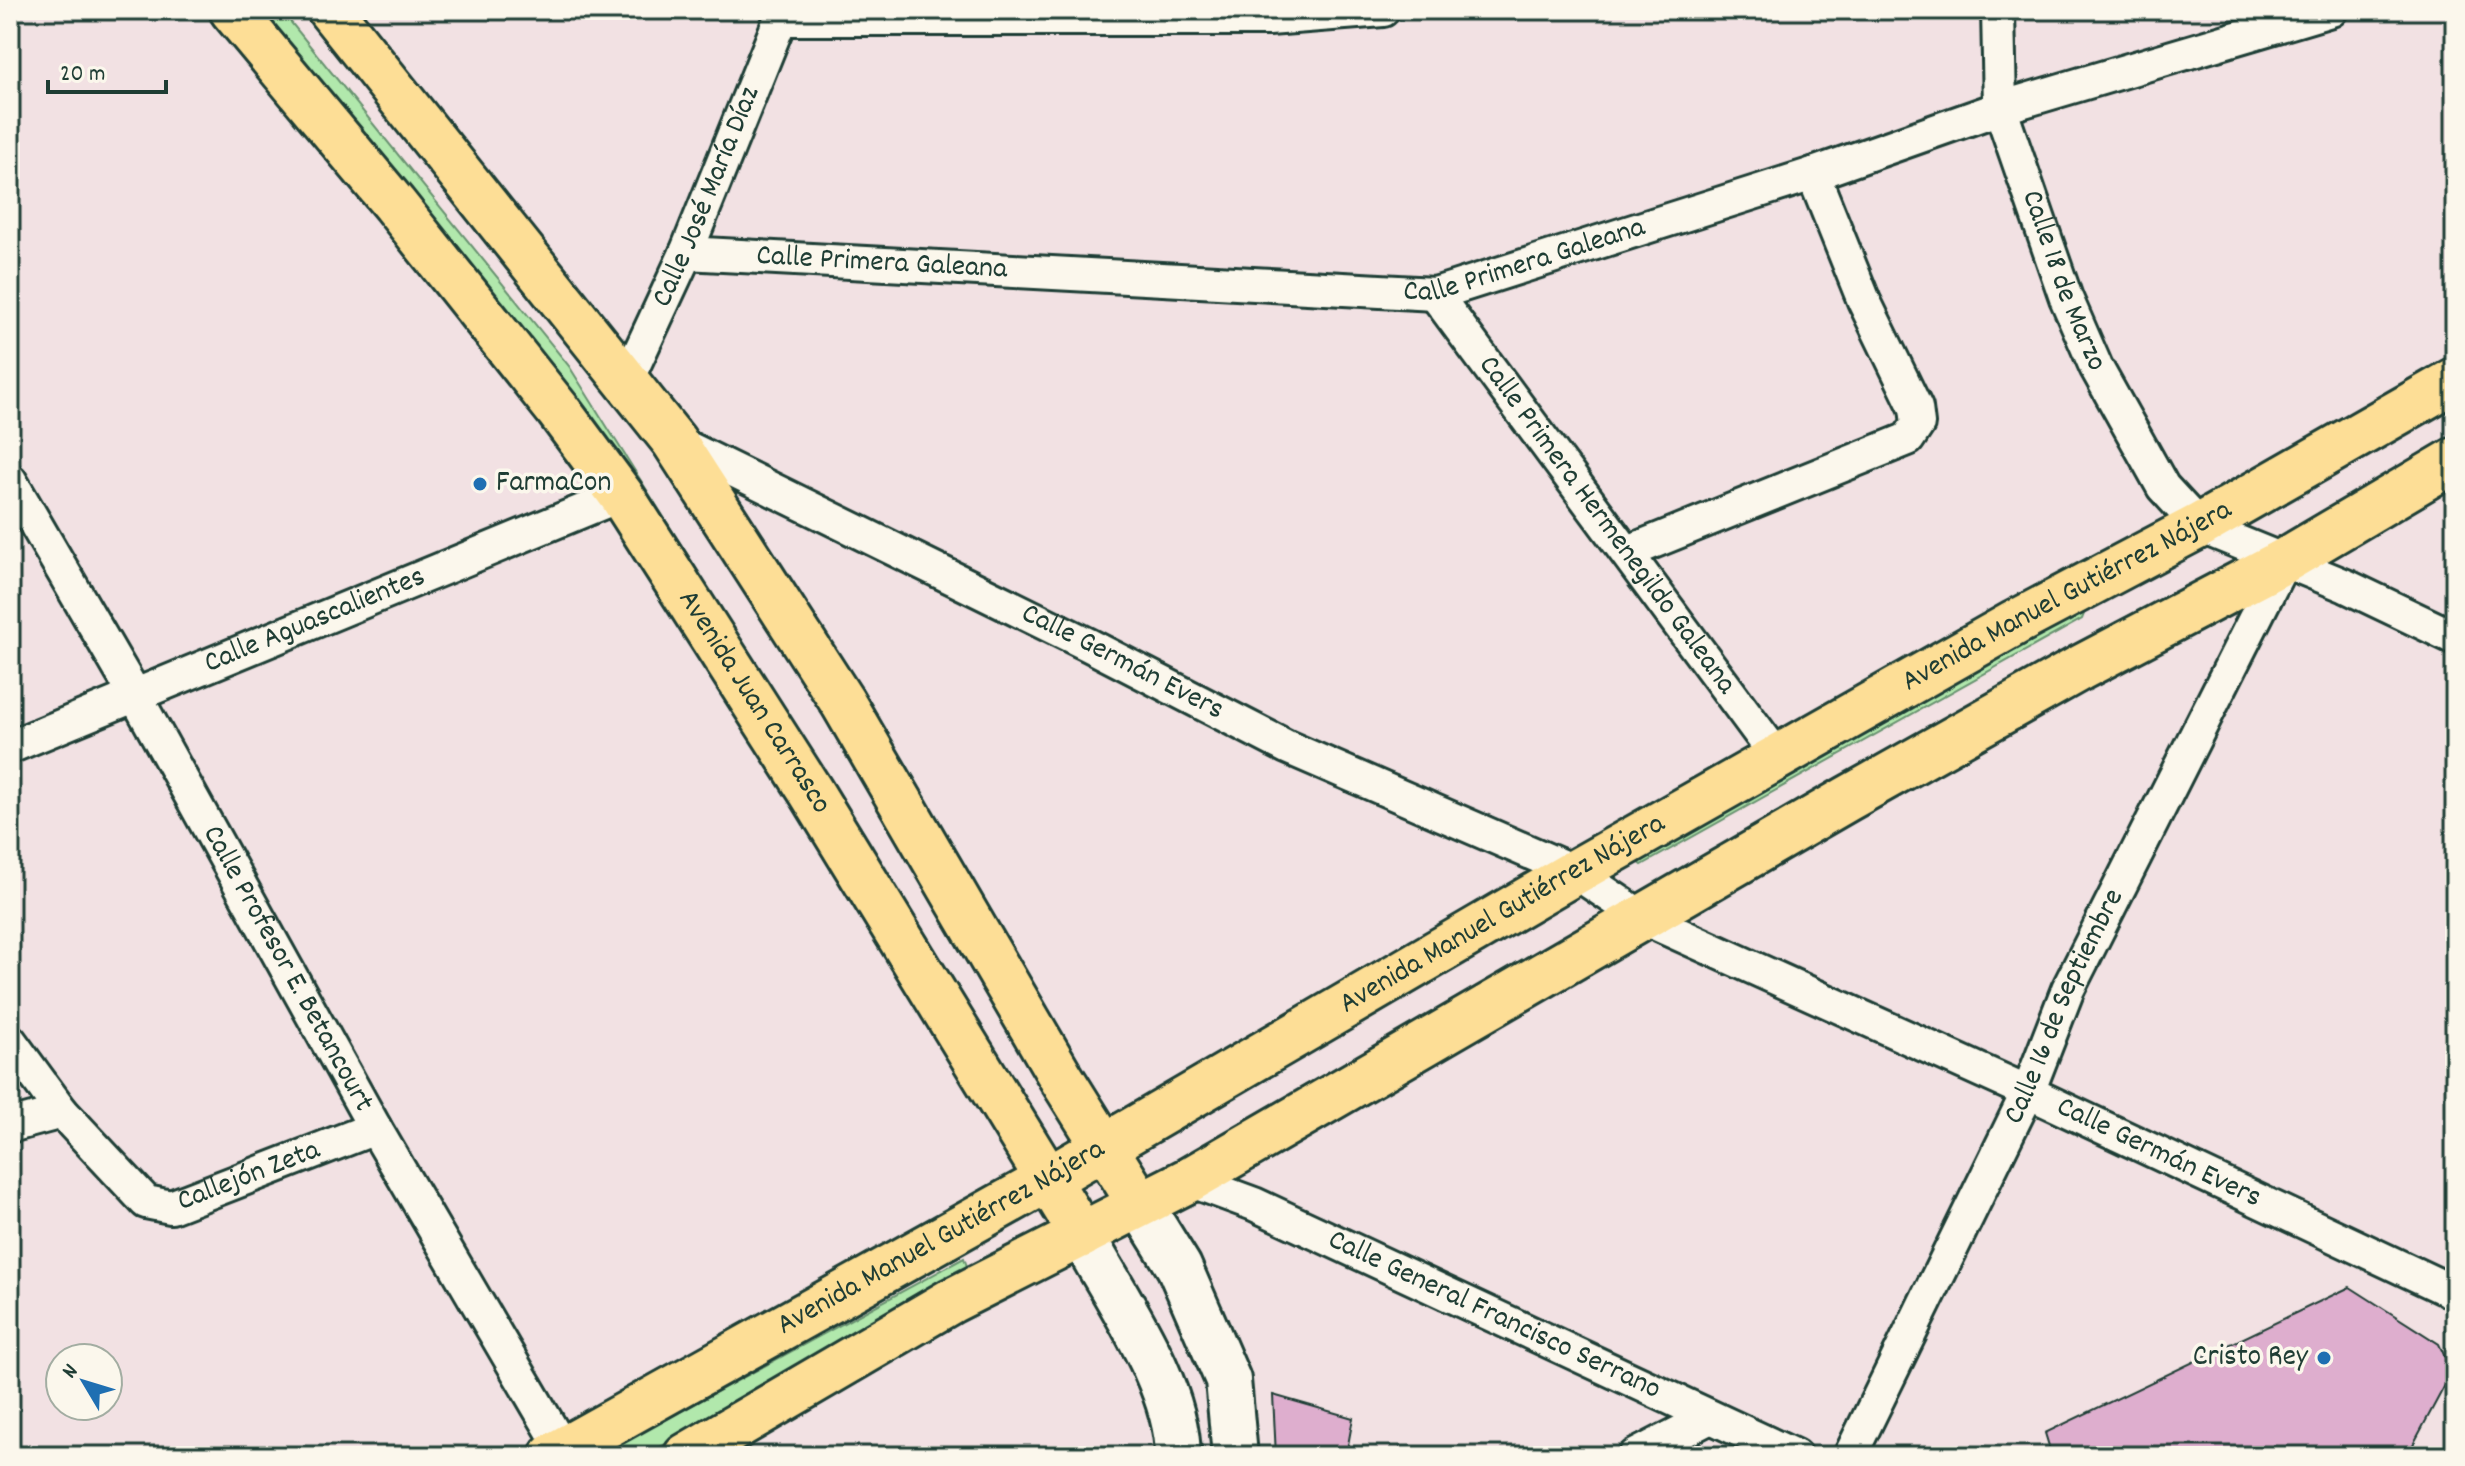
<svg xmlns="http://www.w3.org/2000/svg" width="2465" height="1466" font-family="Dekko,sans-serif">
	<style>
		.green { fill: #b1e8ac; stroke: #689270; stroke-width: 2 }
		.building { fill: #deaece; stroke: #1f3d34; stroke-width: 2 }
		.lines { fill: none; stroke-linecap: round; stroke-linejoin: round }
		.street-casing { stroke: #1f3d34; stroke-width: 38 }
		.secondary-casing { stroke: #1f3d34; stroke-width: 50 }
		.primary-casing { stroke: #1f3d34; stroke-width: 50 }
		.street { stroke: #fbf7ec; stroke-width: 32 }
		.secondary { stroke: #fbf7ec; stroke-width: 44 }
		.primary { stroke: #fdde96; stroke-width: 44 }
		.poi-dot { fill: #1f6fb2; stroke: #fbf7ec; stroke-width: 3 }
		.labels { text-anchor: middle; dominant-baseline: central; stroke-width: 7; stroke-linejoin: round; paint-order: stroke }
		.street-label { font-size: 30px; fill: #1f3d34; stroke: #fbf7ec }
		.poi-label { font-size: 30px; fill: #1f3d34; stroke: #fbf7ec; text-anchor: start }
	</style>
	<rect width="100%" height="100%" fill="#f2e1e3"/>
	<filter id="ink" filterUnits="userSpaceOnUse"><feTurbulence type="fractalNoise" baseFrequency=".0125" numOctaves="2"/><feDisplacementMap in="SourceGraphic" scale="16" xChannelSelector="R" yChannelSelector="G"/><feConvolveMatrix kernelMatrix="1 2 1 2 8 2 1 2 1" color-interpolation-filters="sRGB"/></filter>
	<g filter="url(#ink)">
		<g class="green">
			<polygon points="244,10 281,10 569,366 847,809 997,1060 829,819"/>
			<polygon points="2088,604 2082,619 1642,865 1633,858"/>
			<polygon points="964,1258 968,1269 773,1379 749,1400 643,1456 598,1456"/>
		</g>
		<g class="building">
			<polygon points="2350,1287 2439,1344 2452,1372 2407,1456 2052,1456 2045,1433"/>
			<polygon points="1273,1395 1353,1418 1346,1456 1276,1456"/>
		</g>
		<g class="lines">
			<defs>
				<g id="street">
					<path id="s1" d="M1998,10L2000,108L2066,298L2096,367L2163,487L2199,526L2346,586L2455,638"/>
					<polyline points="781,19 1269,19 1383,10"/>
					<path id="s2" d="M686,253L1435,294L1813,174L2000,108L2331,10"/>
					<path id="s3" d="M1435,294L1778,758"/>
					<path id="s4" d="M626,382L686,253L784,10"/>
					<path id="s5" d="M674,441L1089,645L1287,747L1575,872L1643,918L2028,1092L2455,1293"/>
					<path id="s6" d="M10,480L135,695L375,1128L567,1456"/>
					<polyline points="1628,552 1908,439 1918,424 1916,408 1864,301 1813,174"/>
					<path id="s7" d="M10,747L621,495"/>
					<polyline points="10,1041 62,1112"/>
					<path id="s8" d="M10,1126L62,1112L146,1202L171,1207L375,1128"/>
					<path id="s9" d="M1189,1180L1254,1204L1795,1456"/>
					<polyline points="1635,1456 1710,1417"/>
					<path id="s10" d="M1850,1456L2028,1092L2068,989L2284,561"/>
				</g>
				<g id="secondary">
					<polyline points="1140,1204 1179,1267 1228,1380 1235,1456"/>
					<path d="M1082,1235C1116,1299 1177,1382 1178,1456"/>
				</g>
				<g id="primary">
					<path id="s11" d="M232,10L394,204L558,410L621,495L811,792L1082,1235"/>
					<polyline points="330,10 674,441 843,703 1062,1079 1140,1204"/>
					<path id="s12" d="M552,1456L1047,1180L1575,872L2015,623L2199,526L2455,380"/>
					<polyline points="686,1456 951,1301 1189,1180 1847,799 2080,668 2284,561 2455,460"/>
				</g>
			</defs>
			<use href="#street" class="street-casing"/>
			<use href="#secondary" class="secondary-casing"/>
			<use href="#primary" class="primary-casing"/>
			<use href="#street" class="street"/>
			<use href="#secondary" class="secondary"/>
			<use href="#primary" class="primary"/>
		</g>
	</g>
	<g class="poi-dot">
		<circle cx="480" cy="484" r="8"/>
		<circle cx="2324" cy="1358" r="8"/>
	</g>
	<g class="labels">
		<g class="street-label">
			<text stroke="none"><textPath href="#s4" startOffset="202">Calle José María Díaz</textPath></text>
			<text stroke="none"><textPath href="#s2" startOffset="844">Calle Primera Galeana</textPath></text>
			<text stroke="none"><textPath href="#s2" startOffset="196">Calle Primera Galeana</textPath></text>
			<text stroke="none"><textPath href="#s1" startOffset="282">Calle 18 de Marzo</textPath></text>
			<text stroke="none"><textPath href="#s3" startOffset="288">Calle Primera Hermenegildo Galeana</textPath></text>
			<text stroke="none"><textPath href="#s12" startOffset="1742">Avenida Manuel Gutiérrez Nájera</textPath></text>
			<text stroke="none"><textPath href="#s7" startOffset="330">Calle Aguascalientes</textPath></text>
			<text stroke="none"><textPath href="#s5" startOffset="500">Calle Germán Evers</textPath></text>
			<text stroke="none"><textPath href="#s11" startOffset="868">Avenida Juan Carrasco</textPath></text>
			<text stroke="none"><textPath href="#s12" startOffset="1094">Avenida Manuel Gutiérrez Nájera</textPath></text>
			<text stroke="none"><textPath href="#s6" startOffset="562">Calle Profesor E. Betancourt</textPath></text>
			<text stroke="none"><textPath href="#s10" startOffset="498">Calle 16 de Septiembre</textPath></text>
			<text stroke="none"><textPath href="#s5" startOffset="1648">Calle Germán Evers</textPath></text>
			<text stroke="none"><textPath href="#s8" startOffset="286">Callejón Zeta</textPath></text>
			<text stroke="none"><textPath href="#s12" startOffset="446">Avenida Manuel Gutiérrez Nájera</textPath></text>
			<text stroke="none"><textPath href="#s9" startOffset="334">Calle General Francisco Serrano</textPath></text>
		</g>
		<g class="poi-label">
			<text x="496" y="484">FarmaCon</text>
			<text x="2308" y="1358" text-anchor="end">Cristo Rey</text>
		</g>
	</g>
	<rect width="2465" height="1466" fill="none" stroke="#fbf7ec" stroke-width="40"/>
	<rect x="20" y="20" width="2425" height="1426" fill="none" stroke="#1f3d34" stroke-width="3" filter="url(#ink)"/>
	<g transform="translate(84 1382) rotate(308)"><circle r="38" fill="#fbf7ec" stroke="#a3ada2" stroke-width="2"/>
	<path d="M0-6L14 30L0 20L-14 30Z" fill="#1f6fb2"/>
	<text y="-12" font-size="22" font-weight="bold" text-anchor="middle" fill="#1f3d34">N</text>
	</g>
	<path d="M48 80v12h118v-12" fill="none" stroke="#1f3d34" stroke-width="4"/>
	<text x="60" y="80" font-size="24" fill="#1f3d34" stroke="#fbf7ec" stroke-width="6" paint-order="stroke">20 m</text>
</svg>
